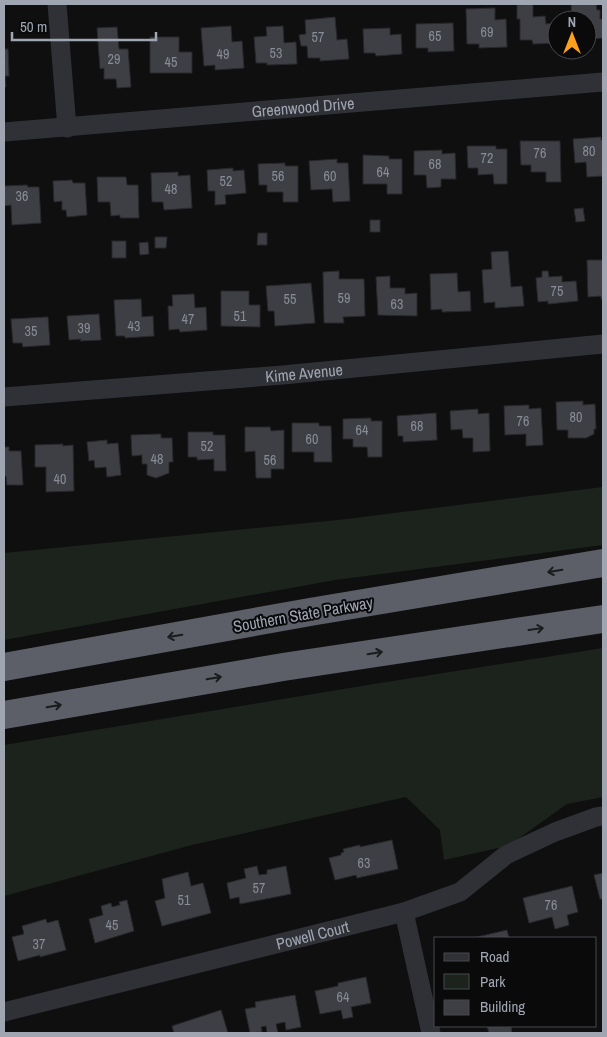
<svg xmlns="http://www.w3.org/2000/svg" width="607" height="1037" font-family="'Archivo Narrow',sans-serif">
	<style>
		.green { fill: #1b231c }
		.building { fill: #3e3f44; stroke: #29292d }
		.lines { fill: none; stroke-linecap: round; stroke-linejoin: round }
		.minor { stroke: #303136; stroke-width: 19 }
		.motorway { stroke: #5c5f67; stroke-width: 28 }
		.oneway { stroke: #1a1b1d }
		.labels { text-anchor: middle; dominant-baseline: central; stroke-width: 4; stroke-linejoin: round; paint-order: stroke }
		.number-label { font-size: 14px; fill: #878c96 }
		.street-label { font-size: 16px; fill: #9fa6b2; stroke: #0a0a0b }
	</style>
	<rect width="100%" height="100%" fill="#0f0f10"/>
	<g class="green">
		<polygon points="603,487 603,545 335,580 4,640 4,553 338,520"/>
		<polygon points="603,648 603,797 567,804 508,846 444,860 440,830 406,797 192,845 4,896 4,745 380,683"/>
	</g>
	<g class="building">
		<polygon points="533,4 533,17 545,16 546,24 557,23 557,43 533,44 532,40 520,40 520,19 517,19 517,5"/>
		<polygon points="571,4 596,4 597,10 600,10 600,19 603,19 603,38 587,39 587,20 572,20"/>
		<polygon points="495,8 495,20 506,19 507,47 479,48 479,44 467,44 466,9"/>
		<polygon points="335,17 337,40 347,39 349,59 320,61 320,58 308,58 307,46 301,46 299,35 306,34 305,20"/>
		<polygon points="453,23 454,51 428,52 428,48 416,48 416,24"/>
		<polygon points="231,26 232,42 242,41 244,68 215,70 215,65 204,66 201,28"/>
		<polygon points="283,26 284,43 296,42 297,64 267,65 267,63 256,63 254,37 267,36 266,27"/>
		<polygon points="117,27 119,49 128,49 131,87 117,88 116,79 104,79 104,68 100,69 97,28"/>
		<polygon points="390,28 390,35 401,34 402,54 376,56 375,53 364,53 363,29"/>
		<polygon points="150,37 179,37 179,52 192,52 192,73 150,73"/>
		<polygon points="4,49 8,49 9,76 5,76 6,87 4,87"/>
		<polygon points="601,137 601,140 603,140 603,176 587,177 586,162 575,163 573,139"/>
		<polygon points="520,141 560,141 561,182 546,182 546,172 531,172 531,165 521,165"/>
		<polygon points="467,146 496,146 496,149 507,149 507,184 494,184 493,174 478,175 478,168 468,168"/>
		<polygon points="442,150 442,154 455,153 456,179 441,179 441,187 427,188 426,175 414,175 414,151"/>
		<polygon points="363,155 389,156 389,159 402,159 402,194 387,194 387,184 363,184"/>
		<polygon points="337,159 337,163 348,163 350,201 333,202 332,189 311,190 309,161"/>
		<polygon points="285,163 285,166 298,166 298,202 283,202 283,192 267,192 267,185 259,185 258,164"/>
		<polygon points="233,168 233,171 244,170 246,193 225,195 226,204 215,205 215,191 208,191 207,170"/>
		<polygon points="178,172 178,176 190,175 192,208 164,210 163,202 152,202 151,173"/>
		<polygon points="97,177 126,177 127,185 138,185 139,218 120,218 120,215 111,216 110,202 98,202"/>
		<polygon points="72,180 73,183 85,183 87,215 67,217 66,210 62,210 62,201 54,202 53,181"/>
		<polygon points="27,185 28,187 39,187 41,223 12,225 11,205 4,206 4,186"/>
		<polygon points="583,208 585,221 576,222 574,209"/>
		<rect x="370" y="220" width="10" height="12"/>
		<polygon points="258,233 267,233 267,245 257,245"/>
		<polygon points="155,237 167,237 166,248 155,248"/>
		<rect x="112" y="241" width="14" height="17"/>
		<polygon points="148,242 149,254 140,255 139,243"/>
		<polygon points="508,251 511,287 522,286 524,306 495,308 495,302 484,303 482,270 492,269 491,252"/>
		<polygon points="587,260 603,260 603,299 601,299 601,296 588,297"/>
		<polygon points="339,271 339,279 364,279 365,316 343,317 344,323 324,323 323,272"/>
		<polygon points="542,271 548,271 549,277 562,276 562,282 576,281 578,301 548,304 548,301 538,302 536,278 542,277"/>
		<polygon points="457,273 458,292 470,291 471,311 442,312 442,309 431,310 430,274"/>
		<polygon points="390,276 390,288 405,288 405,294 417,293 417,316 378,315 376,277"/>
		<polygon points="311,283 315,323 275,326 274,311 268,311 266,286"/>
		<polygon points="221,291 249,291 249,305 260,305 260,327 221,326"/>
		<polygon points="194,294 195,308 206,307 207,330 180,332 179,329 169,330 168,306 173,306 172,295"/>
		<polygon points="141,299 142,317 153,316 154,336 125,338 125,336 116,336 114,300"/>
		<polygon points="99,314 101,340 80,341 81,339 69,340 67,316"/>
		<polygon points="48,317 50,345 23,347 22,343 13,343 11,319"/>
		<polygon points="583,401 583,405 595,404 596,429 594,429 594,434 586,438 568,438 568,430 557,430 556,402"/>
		<polygon points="529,405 529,409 541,408 543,445 526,446 526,434 505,435 504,406"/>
		<polygon points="478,409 478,414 489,413 490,451 473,452 473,438 463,438 462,429 451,430 450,411"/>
		<polygon points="436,413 437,440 403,442 403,436 398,436 397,416"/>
		<polygon points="371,418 371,421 382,421 382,457 368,457 367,447 353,447 353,439 343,439 343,419"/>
		<polygon points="292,423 319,423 319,426 331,426 332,462 314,462 314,452 292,452"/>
		<polygon points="245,427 270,427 271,431 284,430 284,469 271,469 271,478 256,478 255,451 245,452"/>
		<polygon points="188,432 213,432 213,435 225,435 226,471 214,471 214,459 197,460 197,457 188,457"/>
		<polygon points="161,434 161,438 172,438 173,462 169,462 169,473 156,478 147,475 147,464 142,464 142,455 132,456 131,435"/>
		<polygon points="107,440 107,444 118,443 121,475 107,477 106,467 95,468 94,460 89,461 87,442"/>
		<polygon points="63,444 63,446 73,445 74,491 46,492 46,467 35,467 35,445"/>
		<polygon points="4,447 9,447 9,451 21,451 23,485 7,485 6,476 4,476"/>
		<polygon points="392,840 398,869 357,878 356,875 335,880 329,858 341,855 341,853 344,852 343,849 360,845 360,847"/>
		<polygon points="257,866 259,875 267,874 267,870 286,866 291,894 240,904 239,897 230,899 227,883 246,878 244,869"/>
		<polygon points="188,872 191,886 203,883 211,913 162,926 155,901 165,898 162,879"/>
		<polygon points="603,873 603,899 600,899 594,875"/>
		<polygon points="572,886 578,912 567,915 569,925 555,929 552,917 529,923 523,898"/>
		<polygon points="127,900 134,931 95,943 89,919 103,915 101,906 111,903 112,907 120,905 119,902"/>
		<polygon points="46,919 47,923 58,920 66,950 40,957 40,955 18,961 12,937 24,934 22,926"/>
		<polygon points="507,930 509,938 473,938"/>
		<polygon points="366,977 371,1003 351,1007 353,1017 343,1019 341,1010 320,1014 315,991 338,986 338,983"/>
		<polygon points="295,995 301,1027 286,1030 285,1022 276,1024 278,1033 267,1033 266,1026 261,1027 262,1032 250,1033 245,1009 256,1007 255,1002"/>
		<polygon points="221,1010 228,1033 174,1033 172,1026"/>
		<polygon points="487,1026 511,1026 512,1033 489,1033"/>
	</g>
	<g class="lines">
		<g class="minor">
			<polyline points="57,4 67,128"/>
			<path id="s1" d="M4,132L603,82"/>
			<path id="s2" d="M4,397L283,375L603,344"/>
			<polyline points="404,912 431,1033"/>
			<path id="s3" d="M4,1012L404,912L460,892L506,855L555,832L596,817L603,816"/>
		</g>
		<g class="motorway">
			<polyline points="4,667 310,612 603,563"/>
			<polyline points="4,715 283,667 603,619"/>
		</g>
	</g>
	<defs><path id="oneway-shaft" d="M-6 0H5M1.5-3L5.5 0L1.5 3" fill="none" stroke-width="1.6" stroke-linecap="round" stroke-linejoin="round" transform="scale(1.25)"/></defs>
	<g class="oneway">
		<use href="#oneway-shaft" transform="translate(555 571) rotate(171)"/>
		<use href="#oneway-shaft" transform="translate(536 629) rotate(-8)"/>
		<use href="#oneway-shaft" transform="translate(175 636) rotate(170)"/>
		<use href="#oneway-shaft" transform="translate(375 653) rotate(-9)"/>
		<use href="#oneway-shaft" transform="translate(214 678) rotate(-10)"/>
		<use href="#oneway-shaft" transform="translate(54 706) rotate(-10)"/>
	</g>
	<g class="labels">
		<g class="number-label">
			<text x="487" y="32">69</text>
			<text x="435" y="36">65</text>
			<text x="318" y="37">57</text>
			<text x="276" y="53">53</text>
			<text x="223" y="54">49</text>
			<text x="114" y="59">29</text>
			<text x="171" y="62">45</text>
			<text x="589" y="151">80</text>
			<text x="540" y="153">76</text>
			<text x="487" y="158">72</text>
			<text x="435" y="164">68</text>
			<text x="383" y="172">64</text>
			<text x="278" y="176">56</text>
			<text x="330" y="176">60</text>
			<text x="226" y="181">52</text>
			<text x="171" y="189">48</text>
			<text x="22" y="196">36</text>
			<text x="557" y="291">75</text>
			<text x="344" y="298">59</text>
			<text x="290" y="299">55</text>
			<text x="397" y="304">63</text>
			<text x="240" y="316">51</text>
			<text x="188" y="319">47</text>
			<text x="134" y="326">43</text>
			<text x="84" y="328">39</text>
			<text x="31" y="331">35</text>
			<text x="576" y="417">80</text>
			<text x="523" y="421">76</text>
			<text x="417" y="426">68</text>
			<text x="362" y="430">64</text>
			<text x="312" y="439">60</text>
			<text x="207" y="446">52</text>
			<text x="157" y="459">48</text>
			<text x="270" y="460">56</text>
			<text x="60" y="479">40</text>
			<text x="364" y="863">63</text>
			<text x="259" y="888">57</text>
			<text x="184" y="900">51</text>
			<text x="551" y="905">76</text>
			<text x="112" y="925">45</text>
			<text x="39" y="944">37</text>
			<text x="343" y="997">64</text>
		</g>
		<g class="street-label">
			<text stroke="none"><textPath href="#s1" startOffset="300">Greenwood Drive</textPath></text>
			<text stroke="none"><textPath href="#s2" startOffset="301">Kime Avenue</textPath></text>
			<text transform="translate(303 614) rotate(-10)">Southern State Parkway</text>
			<text stroke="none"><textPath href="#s3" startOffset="318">Powell Court</textPath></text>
		</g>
	</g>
	<rect width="607" height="1037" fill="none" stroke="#9fa6b2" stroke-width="10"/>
	<rect x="434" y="937" width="162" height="90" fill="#0a0a0b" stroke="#46484e"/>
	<rect x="444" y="953" width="25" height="8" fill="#303136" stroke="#46484e"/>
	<text x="480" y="962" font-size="15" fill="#9fa6b2">Road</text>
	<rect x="444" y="974" width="25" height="15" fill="#1b231c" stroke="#46484e"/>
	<text x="480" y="987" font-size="15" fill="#9fa6b2">Park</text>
	<rect x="444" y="1000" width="25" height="15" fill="#3e3f44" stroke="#46484e"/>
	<text x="480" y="1012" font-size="15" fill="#9fa6b2">Building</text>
	<g transform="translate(572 35)"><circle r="24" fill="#0a0a0b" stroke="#46484e"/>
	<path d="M0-4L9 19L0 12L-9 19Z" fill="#fda01b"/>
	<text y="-8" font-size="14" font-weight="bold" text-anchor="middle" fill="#9fa6b2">N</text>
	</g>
	<path d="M12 32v8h144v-8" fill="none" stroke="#9fa6b2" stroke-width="2.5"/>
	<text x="20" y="32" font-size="15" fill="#9fa6b2" stroke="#0a0a0b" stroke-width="4" paint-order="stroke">50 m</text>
</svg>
